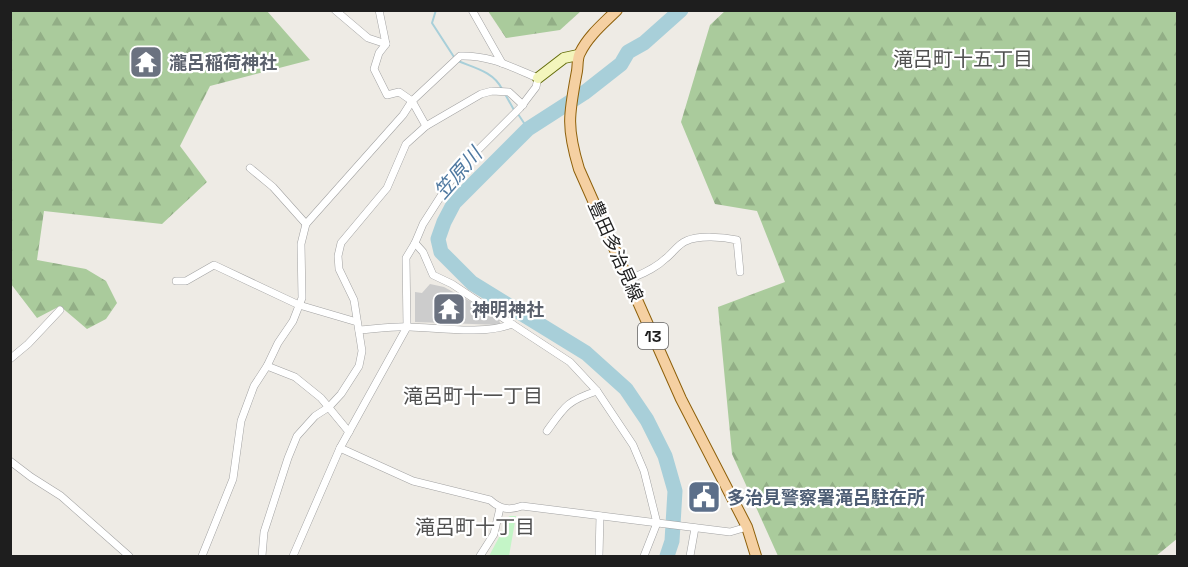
<svg xmlns="http://www.w3.org/2000/svg" width="1188" height="567" font-family="'Space Grotesk','Noto Sans JP',sans-serif">
	<style>
		.religious { fill: #ccc }
		.forest { fill: url(#forest-firs) }
		.park { fill: #c4f5c7 }
		.lines { fill: none; stroke-linecap: round; stroke-linejoin: round }
		.stream { stroke: #a8cfd9; stroke-width: 2 }
		.river { stroke: #a8cfd9; stroke-width: 15 }
		.street-casing { stroke: #a2a2a2; stroke-width: 8 }
		.secondary-casing { stroke: #646d0c; stroke-width: 12 }
		.primary-casing { stroke: #8e600a; stroke-width: 12 }
		.street { stroke: #fff; stroke-width: 7 }
		.secondary { stroke: #f3f5bc; stroke-width: 10 }
		.primary { stroke: #f5d0a2; stroke-width: 10 }
		.labels { text-anchor: middle; dominant-baseline: central; stroke-width: 4.5; stroke-linejoin: round; paint-order: stroke }
		.shield { fill: #fff; stroke: #626262; stroke-width: 1.5 }
		.shield-label { font-size: 16px; font-weight: bold; fill: #1e1e1e }
		.worship-label { font-size: 18px; font-weight: bold; fill: #5b616d; stroke: #fff; text-anchor: start }
		.street-label { font-size: 18px; fill: #1e1e1e; stroke: #fff }
		.service-label { font-size: 18px; font-weight: bold; fill: #4e5e75; stroke: #fff; text-anchor: start }
		.neighbourhood-label { font-size: 20px; fill: #515151; stroke: #fff }
		.water-label { font-size: 20px; font-style: italic; fill: #4e78a0; stroke: #fff }
	</style>
	<defs>
		<pattern id="forest-firs" width="22" height="20" patternUnits="userSpaceOnUse" patternTransform="scale(1.5)"><rect width="22" height="20" fill="#aacb9c"/><path d="M5 1l3.5 6h-7zM16 11l3.5 6h-7z" fill="#92ae86"/></pattern>
	</defs>
	<rect width="100%" height="100%" fill="#eeebe5"/>
	<polygon class="religious" points="430,284 444,287 492,313 498,318 501,325 415,322 415,292 422,293"/>
	<g class="forest">
		<polygon points="726,10 1177,11 1178,538 1156,556 778,556 732,454 718,307 785,282 757,211 715,204 681,122 710,25"/>
		<polygon points="10,11 267,11 310,60 210,86 180,146 207,182 162,224 44,211 37,260 86,269 106,281 117,303 106,319 87,329 60,306 37,318 11,284"/>
		<polygon points="488,11 581,11 560,30 506,38"/>
	</g>
	<polygon class="park" points="510,516 516,516 509,556 489,556 504,528 505,519"/>
	<g class="lines">
		<g class="stream">
			<polyline points="436,10 432,23 454,57"/>
			<path d="M458,61C475,68 494,72 502,89"/>
			<polyline points="505,94 514,110"/>
			<polyline points="518,114 528,129"/>
		</g>
		<polyline class="river" points="667,556 672,541 675,491 665,456 647,420 626,389 586,353 472,283 441,252 438,239 444,222 454,203 528,129 584,93 621,64 628,52 644,43 681,10"/>
		<defs>
			<g id="street">
				<polyline points="335,10 368,38 386,44"/>
				<polyline points="379,10 386,44 379,53 374,69 387,95 399,92 412,101 426,126"/>
				<polyline points="472,10 502,63"/>
				<polyline points="250,168 273,187 306,224"/>
				<polyline points="415,243 423,252 433,275 452,284 512,324"/>
				<path d="M628,280C641,274 655,269 665,259C672,254 678,244 686,241C699,235 723,237 737,240L740,272"/>
				<polyline points="176,281 186,281 214,265 299,305 357,322"/>
				<path d="M359,330C376,329 393,326 410,327C440,328 484,335 512,324L570,362L597,391L633,445L644,471L657,523L644,556"/>
				<polyline points="10,359 28,344 60,310"/>
				<polyline points="267,366 295,377 321,398 349,432"/>
				<path d="M547,431C565,406 567,401 597,391"/>
				<path d="M340,448L413,481L490,500C500,509 509,511 522,506L730,532L747,527"/>
				<polyline points="10,461 31,477 61,496 129,556"/>
				<path d="M202,556L233,479L241,421L254,386L267,366L278,343L293,321L302,298L301,244L306,224L403,115L412,101L460,56C490,55 511,67 538,78L536,87L520,108L457,171L423,224L415,243L406,258L407,327L340,448L293,556"/>
				<polyline points="262,556 264,532 288,458 297,436 315,416 329,407 341,394 359,366 362,351 354,300 339,269 338,256 341,243 387,188 406,144 426,126 481,94 492,91 509,92 523,105"/>
				<polyline points="480,556 494,534 500,508"/>
				<polyline points="599,556 600,516"/>
				<polyline points="690,556 695,528"/>
			</g>
			<polyline id="secondary" points="538,78 564,58 578,55"/>
			<path id="primary" d="M617,10C604,23 588,36 580,53C577,58 578,65 577,71C569,114 566,126 579,169L681,399L747,527L756,556"/>
		</defs>
		<use href="#street" class="street-casing"/>
		<use href="#secondary" class="secondary-casing"/>
		<use href="#primary" class="primary-casing"/>
		<use href="#street" class="street"/>
		<use href="#secondary" class="secondary"/>
		<use href="#primary" class="primary"/>
	</g>
	<defs>
		<symbol id="temple-square" viewBox="-11 -11 22 22"><rect x="-9" y="-9" width="18" height="18" rx="4" fill="#6b7280" stroke="#fff"/><path d="M0-6L5-2H3V0L6.5 2.5H4V6H1.5V3h-3V6H-4V2.5H-6.5L-3 0V-2H-5Z" fill="#fff"/></symbol>
		<symbol id="civic-square" viewBox="-11 -11 22 22"><rect x="-9" y="-9" width="18" height="18" rx="4" fill="#5c6f8a" stroke="#fff"/><path d="M-.6-6.5H3V-4.5H.6V-3L4-1V1h2V6H-6V1h2V-1L-.6-3ZM-1.2 2.5V6h2.4V2.5Z" fill="#fff"/></symbol>
	</defs>
	<g fill-rule="evenodd">
		<use href="#temple-square" x="127" y="43" width="38" height="38"/>
		<use href="#temple-square" x="430" y="290" width="38" height="38"/>
		<use href="#civic-square" x="685" y="478" width="38" height="38"/>
	</g>
	<g class="labels">
		<rect class="shield" x="638" y="323" width="30" height="26" rx="4.5"/>
		<g class="shield-label">
			<text x="653" y="336">13</text>
		</g>
		<g class="worship-label">
			<text x="169" y="62">瀧呂稲荷神社</text>
			<text x="472" y="309">神明神社</text>
		</g>
		<g class="street-label">
			<text transform="translate(616 251) rotate(66)">豊田多治見線</text>
		</g>
		<g class="service-label">
			<text x="727" y="497">多治見警察署滝呂駐在所</text>
		</g>
		<g class="neighbourhood-label">
			<text x="963" y="59">滝呂町十五丁目</text>
			<text x="473" y="396">滝呂町十一丁目</text>
			<text x="475" y="527">滝呂町十丁目</text>
		</g>
		<g class="water-label">
			<text transform="translate(458 173) rotate(-49)">笠原川</text>
		</g>
	</g>
	<rect width="1188" height="567" fill="none" stroke="#1e1e1e" stroke-width="24"/>
</svg>
